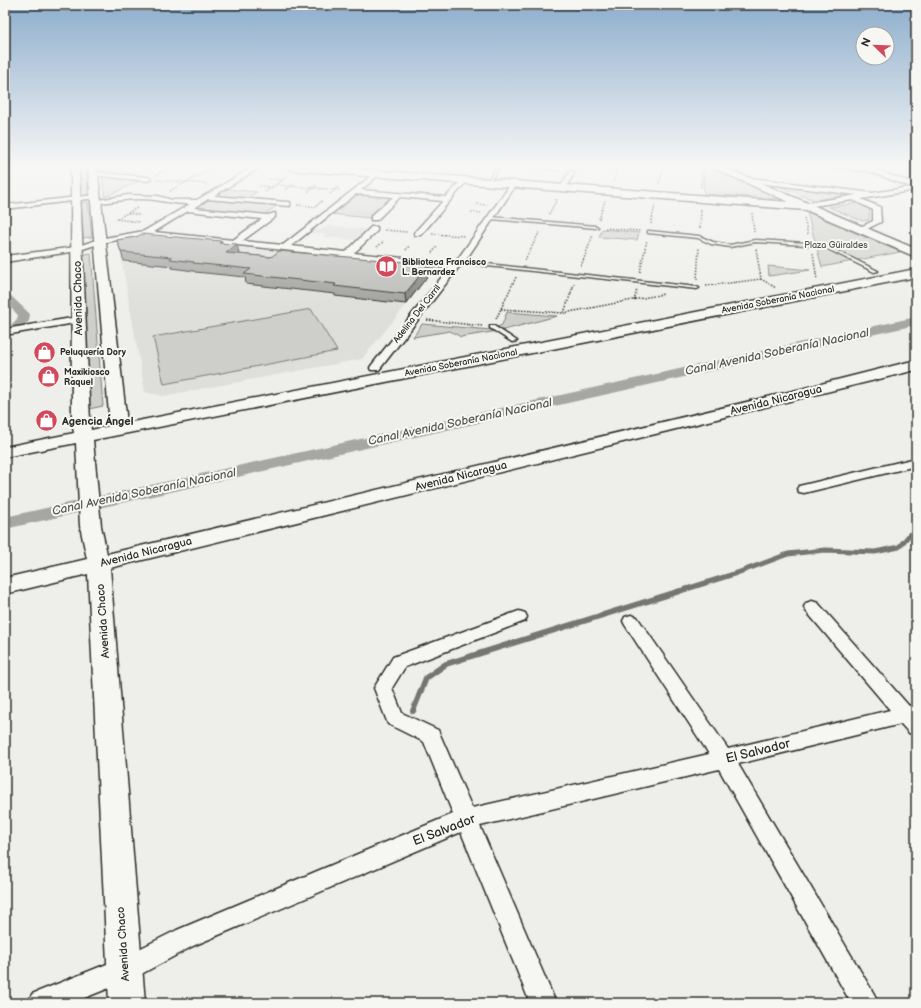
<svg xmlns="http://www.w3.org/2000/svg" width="921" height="1008" font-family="'Balsamiq Sans',sans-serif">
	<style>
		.built { fill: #dededb }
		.green { fill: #cececa; stroke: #7c7c7a }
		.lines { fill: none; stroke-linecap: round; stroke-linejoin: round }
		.stream-far1 { stroke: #757573; stroke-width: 5 }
		.stream { stroke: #757573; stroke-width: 6 }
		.canal { fill: #a6a6a3; fill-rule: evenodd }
		.lane-casing { stroke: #2b2b2b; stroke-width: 3 }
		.street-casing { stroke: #2b2b2b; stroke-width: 3 }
		.secondary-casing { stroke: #2b2b2b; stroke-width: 3 }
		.path { stroke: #2b2b2b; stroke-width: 1.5; stroke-dasharray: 1.5 1.5; stroke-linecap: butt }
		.lane { fill: #f6f6f2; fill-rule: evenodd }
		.street { fill: #f6f6f2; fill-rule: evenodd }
		.secondary { fill: #f6f6f2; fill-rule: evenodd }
		.wall { fill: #a0a09d; stroke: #2b2b2b }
		.shaded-wall { fill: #828280; stroke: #2b2b2b }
		.building { fill: #babab7; stroke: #2b2b2b }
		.labels { text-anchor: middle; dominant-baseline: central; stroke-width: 4; stroke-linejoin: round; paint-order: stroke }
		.far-park-label { font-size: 9px; fill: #545453; stroke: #f6f6f2 }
		.far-poi-label { font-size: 9px; font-weight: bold; fill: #2b2b2b; stroke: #f6f6f2; text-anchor: start }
		.far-street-label { font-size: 9px; fill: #2b2b2b; stroke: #f6f6f2 }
		.street-label { font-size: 11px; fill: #2b2b2b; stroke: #f6f6f2 }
		.poi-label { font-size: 11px; font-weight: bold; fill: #2b2b2b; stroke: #f6f6f2; text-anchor: start }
		.water-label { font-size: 12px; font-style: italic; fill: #565655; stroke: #f6f6f2 }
		.near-street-label { font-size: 13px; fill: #2b2b2b; stroke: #f6f6f2 }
	</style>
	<rect width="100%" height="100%" fill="#eeeeea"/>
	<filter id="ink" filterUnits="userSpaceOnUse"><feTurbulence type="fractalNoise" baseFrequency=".025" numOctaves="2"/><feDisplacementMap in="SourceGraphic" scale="8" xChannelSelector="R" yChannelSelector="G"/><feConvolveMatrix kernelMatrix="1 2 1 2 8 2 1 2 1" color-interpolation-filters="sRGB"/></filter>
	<g filter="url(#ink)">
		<g class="built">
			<polygon points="328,226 367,229 355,240 323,237 325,234 310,233 314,229 322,230"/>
			<polygon points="137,236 429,267 434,271 362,359 163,396 145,392 118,240"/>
		</g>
		<g class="green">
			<polygon points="80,167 87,167 88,196 80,197"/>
			<polygon points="101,167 125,167 111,174 147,178 105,197"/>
			<polygon points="703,167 710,167 784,199 704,194"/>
			<polygon points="775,185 851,195 814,200"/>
			<polygon points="227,189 257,192 242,202 278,205 263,215 194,209"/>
			<polygon points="357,193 392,196 369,218 331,214"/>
			<polygon points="88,202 92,237 82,238 80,203"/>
			<polygon points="859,203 870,208 869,220 862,221 829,207"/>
			<polygon points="807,212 900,252 822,267"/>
			<polygon points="602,229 639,233 637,240 599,237"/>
			<polygon points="91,253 103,406 89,409 81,255"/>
			<polygon points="768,266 810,270 769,276"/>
			<polygon points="311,309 337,351 164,384 153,337"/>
			<polygon points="507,312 557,316 504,330 461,337 450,331 413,337 422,324 491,330 502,325"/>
		</g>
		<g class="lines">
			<polyline class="stream-far1" points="677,592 737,573 788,554 825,550 875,552 899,547 916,527"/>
			<polyline class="stream" points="413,711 426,678 446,664 680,591"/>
			<g class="canal">
				<polygon points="5,293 9,294 30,314 29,321 21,328 13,328 11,325 17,319 18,315 5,302"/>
				<polygon points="916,317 916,325 5,529 5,517"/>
			</g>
			<defs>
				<g id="lane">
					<polygon points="497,167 500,167 490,181 488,181"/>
					<polygon points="490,217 596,226 598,227 596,228 491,219 490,219"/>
					<polygon points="649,231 699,236 713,242 730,245 755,240 823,244 878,271 874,272 822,246 755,242 730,247 711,244 698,238 648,233 648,231"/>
					<polygon points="459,261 697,287 699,288 697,289 460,263 459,263"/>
					<polygon points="490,326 494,326 517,341 512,342 490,328"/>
				</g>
				<g id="street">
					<path d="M253,167L257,169L214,196L287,202H290V206L208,199L194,208L268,215L275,213V217L242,241L283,245L375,173L380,174L361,190L446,197L462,180H466V182L421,235H415L414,233L443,201L400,197L377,220H371V216L393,197L356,194L291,246L346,252L371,227H377V231L354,253L453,263L457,260L513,181L518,182L463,264L458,268L379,370H371L370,368L371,366L449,268L146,235L101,243L77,251L5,262V256L76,247L99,239L144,231L190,204C177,204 168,202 155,200C135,197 115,201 95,204L91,202L93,201L128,195L158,196L172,200H197ZM188,211L262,219L233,240L154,232Z"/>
					<polygon points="833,167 868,167 916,184 916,190 861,199 880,207 881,222 861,232 857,230 858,228 873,221 873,210 853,200 806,207 802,205 806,203 857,195 742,181 739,179 742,177 872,193 911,187 871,172"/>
					<polygon points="570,171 575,172 566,187 562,187 561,186"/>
					<polygon points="93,172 148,177 151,179 148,181 91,175 90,174"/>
					<polygon points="95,195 98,197 97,198 5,209 5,205"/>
					<polygon points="78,317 83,320 81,322 5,335 5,329"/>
					<polygon points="916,458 916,466 804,493 799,492 797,489 799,486"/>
					<polygon points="812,601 818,603 909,706 916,704 916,735 909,733 901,724 738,764 874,994 878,1003 851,1003 719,769 480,826 556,1003 530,1003 461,832 193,946 134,978 72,1003 28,1003 32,994 117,960 177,930 453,814 424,742 388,724 374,688 393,657 519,611 525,613 527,617 525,621 405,667 392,688 402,713 438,730 472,808 709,754 625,625 623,621 625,617 631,615 637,617 728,749 890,710 806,611 804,607 806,603"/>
				</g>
				<g id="secondary">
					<polygon points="71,167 79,167 90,422 91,430 110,426 88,167 97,167 127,423 916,269 916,277 93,440 101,526 107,554 797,390 916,360 916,370 110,568 145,1003 109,1003 88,574 5,594 5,578 87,559 80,526 76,443 5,457 5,447 74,433 72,422"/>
					<polygon points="287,167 330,167 789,202 711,167 723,167 916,249 916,257 806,210 291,170"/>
				</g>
			</defs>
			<use href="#lane" class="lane-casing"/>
			<use href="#street" class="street-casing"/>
			<use href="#secondary" class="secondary-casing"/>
			<g class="path">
				<polyline points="506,167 561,171"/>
				<polyline points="699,167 702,168 701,188"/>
				<polyline points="905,171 916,169"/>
				<polyline points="156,175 171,167"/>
				<polyline points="269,179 282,180"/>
				<polyline points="157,180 208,184"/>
				<polyline points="613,182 618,167"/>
				<polyline points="659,184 663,167"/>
				<polyline points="275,185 340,190"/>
				<polyline points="259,186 272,187"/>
				<polyline points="285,190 294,184"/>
				<polyline points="170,191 214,167"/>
				<polyline points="265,192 287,177"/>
				<polyline points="308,192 317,185"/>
				<polyline points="330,194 339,186"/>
				<polyline points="477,204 487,205"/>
				<polyline points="297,205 318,207"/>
				<polyline points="316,206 322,201"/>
				<polyline points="137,208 116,219 140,222"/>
				<polyline points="471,212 481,213"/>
				<polyline points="128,213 140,215"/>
				<polyline points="752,213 754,232"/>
				<polyline points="549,214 557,199"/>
				<polyline points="804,218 808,235"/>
				<polyline points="599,219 605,201"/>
				<polyline points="651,224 655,205"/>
				<polyline points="605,228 640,231"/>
				<polyline points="700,228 701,209"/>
				<polyline points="384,230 407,232"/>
				<polyline points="432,234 465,236"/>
				<polyline points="377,247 383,242"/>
				<polyline points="756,249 761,279 776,288"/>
				<polyline points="406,250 409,246"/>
				<polyline points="432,253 437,247"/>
				<polyline points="813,253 817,280"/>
				<polyline points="525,260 540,231"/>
				<polyline points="581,266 593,235"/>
				<polyline points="640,272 647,240"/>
				<polyline points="697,280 699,247"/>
				<polyline points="706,286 761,279"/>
				<polyline points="634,301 637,289"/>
				<polyline points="501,309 564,313 664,294"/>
				<polyline points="564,313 574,284"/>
				<polyline points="496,319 516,277"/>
				<polyline points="427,320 482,326"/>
			</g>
			<use href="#lane" class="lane"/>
			<use href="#street" class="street"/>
			<use href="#secondary" class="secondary"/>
		</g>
		<polygon class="wall" points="136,237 222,241 222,243 239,253 238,254 271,257 429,264 429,274 406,304 335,296 335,294 246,284 245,277 195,272 194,271 172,268 172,266 124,261 117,240"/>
		<g class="shaded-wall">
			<polygon points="237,244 239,253 228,262 226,253"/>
			<polygon points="429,264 429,274 406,304 405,294"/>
		</g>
		<polygon class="building" points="142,234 222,241 219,243 237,244 226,253 271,257 279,251 429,264 405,294 334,286 336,284 244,274 251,269 193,263 194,262 170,259 172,257 121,252 117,240 136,237"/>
	</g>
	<linearGradient id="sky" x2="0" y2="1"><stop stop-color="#8daecc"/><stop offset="0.54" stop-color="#f7f7f6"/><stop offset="1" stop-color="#f7f7f6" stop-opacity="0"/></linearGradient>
	<rect width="921" height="308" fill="url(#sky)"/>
	<defs>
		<symbol id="library-disc" viewBox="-11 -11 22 22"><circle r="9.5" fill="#d1495b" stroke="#f6f6f2"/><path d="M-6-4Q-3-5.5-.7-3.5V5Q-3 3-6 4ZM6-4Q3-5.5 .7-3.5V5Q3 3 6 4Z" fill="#fff"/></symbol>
		<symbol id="shop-disc" viewBox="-11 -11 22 22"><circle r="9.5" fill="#d1495b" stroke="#f6f6f2"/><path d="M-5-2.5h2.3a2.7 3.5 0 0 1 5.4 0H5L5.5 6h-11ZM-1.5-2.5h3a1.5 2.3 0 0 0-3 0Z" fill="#fff"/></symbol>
	</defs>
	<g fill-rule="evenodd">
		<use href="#library-disc" x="374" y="254" width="25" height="25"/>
		<use href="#shop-disc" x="32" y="340" width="25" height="25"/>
		<use href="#shop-disc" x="36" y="364" width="25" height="25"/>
		<use href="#shop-disc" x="34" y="408" width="25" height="25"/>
	</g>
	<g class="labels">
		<g class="far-park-label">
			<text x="836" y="245">Plaza Güiraldes</text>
		</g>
		<g class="far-poi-label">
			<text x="402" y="262">Biblioteca Francisco<tspan x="402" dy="10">L. Bernardez</tspan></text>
			<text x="60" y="352">Peluquería Dory</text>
			<text x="64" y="372">Maxikiosco<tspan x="64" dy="10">Raquel</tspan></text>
		</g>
		<g class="far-street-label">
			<text transform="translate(778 300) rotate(-11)">Avenida Soberanía Nacional</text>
			<text transform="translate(417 314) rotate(-52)">Adelina Del Carril</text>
			<text transform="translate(461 363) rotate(-11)">Avenida Soberanía Nacional</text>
		</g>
		<g class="street-label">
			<text transform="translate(78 298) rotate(-91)">Avenida Chaco</text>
			<text transform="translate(776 400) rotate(-14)">Avenida Nicaragua</text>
			<text transform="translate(461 476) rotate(-14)">Avenida Nicaragua</text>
			<text transform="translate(146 552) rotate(-14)">Avenida Nicaragua</text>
			<text transform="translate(103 621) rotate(-94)">Avenida Chaco</text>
			<text transform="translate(123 944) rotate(-94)">Avenida Chaco</text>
		</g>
		<g class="poi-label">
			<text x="62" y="421">Agencia Ángel</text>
		</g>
		<g class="water-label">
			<text transform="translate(777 352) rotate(-12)">Canal Avenida Soberanía Nacional</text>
			<text transform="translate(460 422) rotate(-12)">Canal Avenida Soberanía Nacional</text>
			<text transform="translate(144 492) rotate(-12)">Canal Avenida Soberanía Nacional</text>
		</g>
		<g class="near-street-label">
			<text transform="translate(758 751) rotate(-14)">El Salvador</text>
			<text transform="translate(444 830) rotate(-21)">El Salvador</text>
		</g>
	</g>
	<rect width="921" height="1008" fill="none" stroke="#f6f6f2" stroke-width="20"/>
	<rect x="10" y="10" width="901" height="988" fill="none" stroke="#2b2b2b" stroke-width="1.5" filter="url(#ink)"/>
	<g transform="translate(875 46) rotate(293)"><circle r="19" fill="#f6f6f2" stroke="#a5a5a2"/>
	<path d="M0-3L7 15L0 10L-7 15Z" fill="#d1495b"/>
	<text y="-6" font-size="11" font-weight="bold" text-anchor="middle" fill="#2b2b2b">N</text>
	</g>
</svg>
